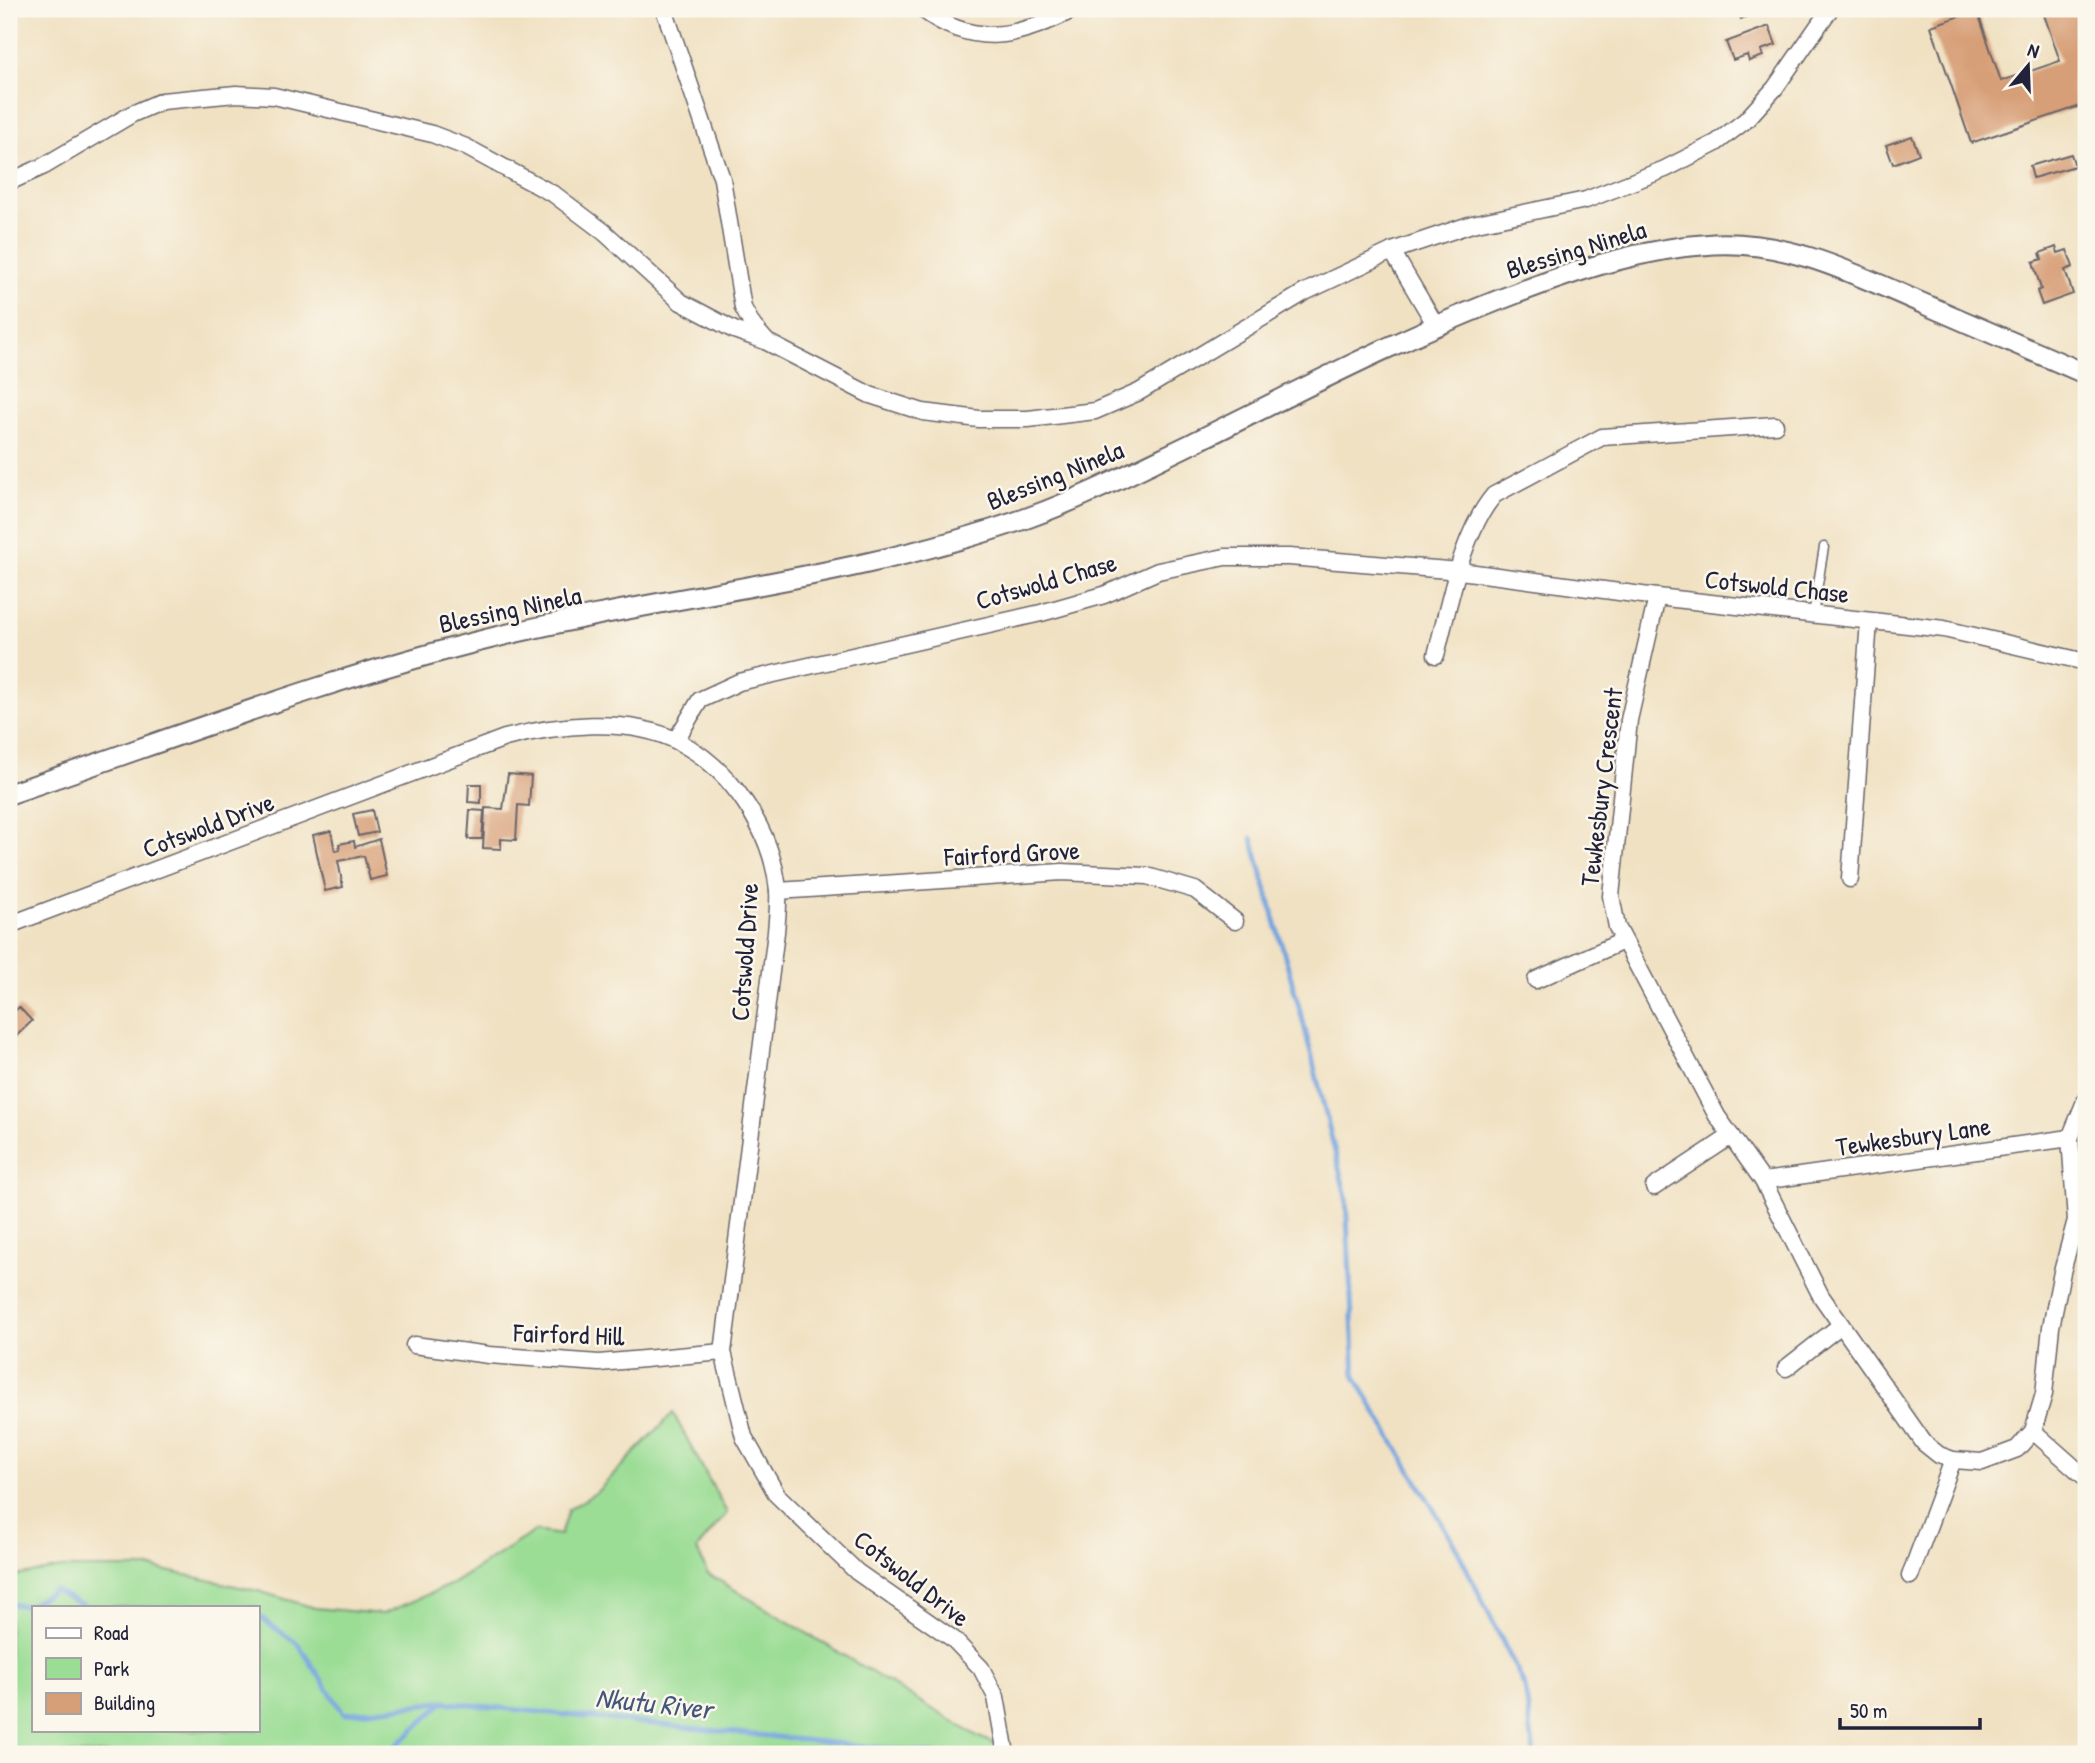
<svg xmlns="http://www.w3.org/2000/svg" width="2095" height="1763" font-family="'Patrick Hand',sans-serif">
	<style>
		.green { fill: #9bdd95; stroke: #5e8068; stroke-width: 2; fill-rule: evenodd }
		.lines { fill: none; stroke-linecap: round; stroke-linejoin: round }
		.stream { stroke: #74a4de; stroke-width: 5 }
		.building { fill: #d79f77 }
		.service-casing { stroke: #6a656a; stroke-width: 11 }
		.minor-casing { stroke: #6a656a; stroke-width: 19 }
		.tertiary-casing { stroke: #6a656a; stroke-width: 23 }
		.service { stroke: #fff; stroke-width: 8 }
		.minor { stroke: #fff; stroke-width: 16 }
		.tertiary { stroke: #fff; stroke-width: 19 }
		.labels { text-anchor: middle; dominant-baseline: central; stroke-width: 5; stroke-linejoin: round; paint-order: stroke }
		.street-label { font-size: 26px; fill: #22223b; stroke: #fbf7ec }
		.water-label { font-size: 28px; font-style: italic; fill: #43567c; stroke: #fbf7ec }
	</style>
	<rect width="100%" height="100%" fill="#fbf7ec"/>
	<filter id="ink" filterUnits="userSpaceOnUse"><feTurbulence type="fractalNoise" baseFrequency=".0143" numOctaves="2"/><feDisplacementMap in="SourceGraphic" scale="14" xChannelSelector="R" yChannelSelector="G"/><feConvolveMatrix kernelMatrix="1 2 1 2 8 2 1 2 1" color-interpolation-filters="sRGB"/></filter>
	<filter id="wash" filterUnits="userSpaceOnUse"><feTurbulence type="fractalNoise" baseFrequency=".00686" numOctaves="4" result="noise"/><feDisplacementMap in="SourceGraphic" scale="28" xChannelSelector="R" yChannelSelector="G"/><feGaussianBlur stdDeviation="1.57" result="paint"/><feColorMatrix in="noise" values="0 0 0 0 0 0 0 0 0 0 0 0 0 0 0 0 0 1.4 0 .05"/><feComposite in="paint" operator="in"/></filter>
	<g filter="url(#wash)">
		<rect width="100%" height="100%" fill="#f0e1c2"/>
		<path class="green" d="M673,1413L727,1513L697,1549L707,1573L979,1737L1020,1754H9V1577L61,1568H154L258,1591L315,1608L383,1614L452,1584L535,1531L560,1535L568,1510L597,1492ZM33,1607H257V1730H33Z"/>
		<g class="lines">
			<g class="stream">
				<polyline points="1252,838 1303,1021 1346,1197 1355,1377 1456,1547 1525,1687 1534,1754"/>
				<polyline points="9,1604 28,1606 54,1590 86,1607"/>
				<polyline points="257,1615 299,1645 344,1714 441,1702"/>
				<polyline points="387,1754 444,1702 936,1754"/>
			</g>
		</g>
		<g id="blocks">
			<g class="building">
				<polygon points="1736,9 1764,9 1741,19"/>
				<polygon points="2042,9 2086,9 2086,104 1971,143 1931,26 1977,10 2001,81 2060,61"/>
				<polygon points="1769,26 1776,45 1761,50 1763,56 1749,61 1747,55 1733,60 1726,42"/>
				<polygon points="1912,136 1919,154 1893,164 1886,145"/>
				<polygon points="2071,154 2075,166 2033,178 2030,166"/>
				<polygon points="2056,247 2058,253 2067,250 2073,267 2065,270 2073,294 2042,305 2037,291 2041,289 2033,262 2042,259 2040,253"/>
				<polygon points="508,774 531,776 529,806 518,805 516,840 501,839 501,849 483,848 485,808 503,809"/>
				<polygon points="469,784 481,784 481,803 468,802"/>
				<polygon points="372,810 377,832 358,836 353,814"/>
				<polygon points="470,810 484,811 482,839 468,839"/>
				<polygon points="331,831 335,851 340,850 339,844 354,841 355,847 379,839 387,876 370,880 364,856 338,861 343,887 325,891 313,835"/>
				<polygon points="19,1007 32,1021 9,1043 9,1017"/>
			</g>
		</g>
	</g>
	<g filter="url(#ink)">
		<use href="#blocks" fill-opacity="0" stroke="#6a656a" stroke-width="2"/>
		<g class="lines">
			<defs>
				<polyline id="service" points="1813,615 1824,547"/>
				<g id="minor">
					<polyline points="664,9 722,179 743,308 753,326 767,342 870,395 923,412 979,419 1028,419 1095,411 1139,392 1305,292 1392,251 1472,224 1586,200 1665,169 1716,143 1746,120 1775,88 1830,9"/>
					<path d="M922,9C974,49 1020,37 1074,9"/>
					<polyline points="9,182 44,166 132,114 162,101 236,94 274,96 432,134 466,147 555,195 604,232 681,302 734,330 765,341"/>
					<polyline points="1392,251 1435,324"/>
					<polyline points="1657,597 1629,720 1611,896 1617,927 1717,1116 1763,1181 1821,1296 1924,1443 1939,1455 1953,1460 1982,1462 2017,1449 2033,1431 2044,1394 2051,1327 2062,1272 2076,1220 2070,1138 2086,1099"/>
					<path d="M1436,655C1449,606 1461,534 1494,495L1602,437L1775,425"/>
					<polyline points="676,740 700,700 739,682 1041,613 1104,595 1158,571 1225,557 1289,557 1460,571 1657,597 1944,629 2086,662"/>
					<polyline points="1850,879 1869,621"/>
					<polyline points="778,891 1062,872 1147,876 1195,890 1235,921"/>
					<path d="M9,925L505,738C556,725 628,716 677,741C731,768 772,830 778,890C779,903 777,919 776,932L723,1352L744,1437L777,1495L857,1572L953,1639L981,1668L996,1697L1006,1754"/>
					<polyline points="1536,980 1623,941"/>
					<polyline points="1763,1181 2070,1138"/>
					<polyline points="1654,1187 1731,1136"/>
					<polyline points="414,1345 489,1355 599,1363 723,1352"/>
					<polyline points="1786,1368 1841,1325"/>
					<polyline points="2033,1431 2086,1478"/>
					<polyline points="1910,1576 1953,1460"/>
				</g>
				<path id="tertiary" d="M9,794C169,740 328,678 492,638C670,594 857,579 1030,517C1085,497 1139,469 1191,444C1297,392 1401,337 1512,295C1577,270 1643,248 1714,244C1789,240 1857,275 1924,304C1978,327 2032,351 2086,374"/>
			</defs>
			<use href="#service" class="service-casing"/>
			<use href="#minor" class="minor-casing"/>
			<use href="#tertiary" class="tertiary-casing"/>
			<use href="#service" class="service"/>
			<use href="#minor" class="minor"/>
			<use href="#tertiary" class="tertiary"/>
		</g>
	</g>
	<g class="labels">
		<g class="street-label">
			<text transform="translate(1576 249) rotate(-17)">Blessing Ninela</text>
			<text transform="translate(1055 475) rotate(-22)">Blessing Ninela</text>
			<text transform="translate(1046 581) rotate(-16)">Cotswold Chase</text>
			<text transform="translate(1777 586) rotate(6)">Cotswold Chase</text>
			<text transform="translate(510 609) rotate(-12)">Blessing Ninela</text>
			<text transform="translate(1601 787) rotate(-83)">Tewkesbury Crescent</text>
			<text transform="translate(208 825) rotate(-21)">Cotswold Drive</text>
			<text transform="translate(1012 853) rotate(-3)">Fairford Grove</text>
			<text transform="translate(744 952) rotate(-86)">Cotswold Drive</text>
			<text transform="translate(1913 1136) rotate(-8)">Tewkesbury Lane</text>
			<text transform="translate(569 1334) rotate(2)">Fairford Hill</text>
			<text transform="translate(912 1578) rotate(38)">Cotswold Drive</text>
		</g>
		<g class="water-label">
			<text transform="translate(654 1703) rotate(6)">Nkutu River</text>
		</g>
	</g>
	<rect width="2095" height="1763" fill="none" stroke="#fbf7ec" stroke-width="35"/>
	<rect x="32" y="1606" width="228" height="126" fill="#fbf7ec" stroke="#a4a2a5" stroke-width="2"/>
	<rect x="46" y="1628" width="35" height="10" fill="#ffffff" stroke="#a4a2a5" stroke-width="2"/>
	<text x="94" y="1640" font-size="21" fill="#22223b">Road</text>
	<rect x="46" y="1658" width="35" height="21" fill="#9bdd95" stroke="#a4a2a5" stroke-width="2"/>
	<text x="94" y="1676" font-size="21" fill="#22223b">Park</text>
	<rect x="46" y="1693" width="35" height="21" fill="#d79f77" stroke="#a4a2a5" stroke-width="2"/>
	<text x="94" y="1710" font-size="21" fill="#22223b">Building</text>
	<g transform="translate(2028 66) rotate(19)" stroke="#fbf7ec" stroke-width="5" paint-order="stroke">
	<path d="M0-5L12 26L0 18L-12 26Z" fill="#22223b"/>
	<text y="-10" font-size="19" font-weight="bold" text-anchor="middle" fill="#22223b">N</text>
	</g>
	<path d="M1840 1718v10h140v-10" fill="none" stroke="#22223b" stroke-width="3.5"/>
	<text x="1850" y="1718" font-size="21" fill="#22223b" stroke="#fbf7ec" stroke-width="5" paint-order="stroke">50 m</text>
</svg>
